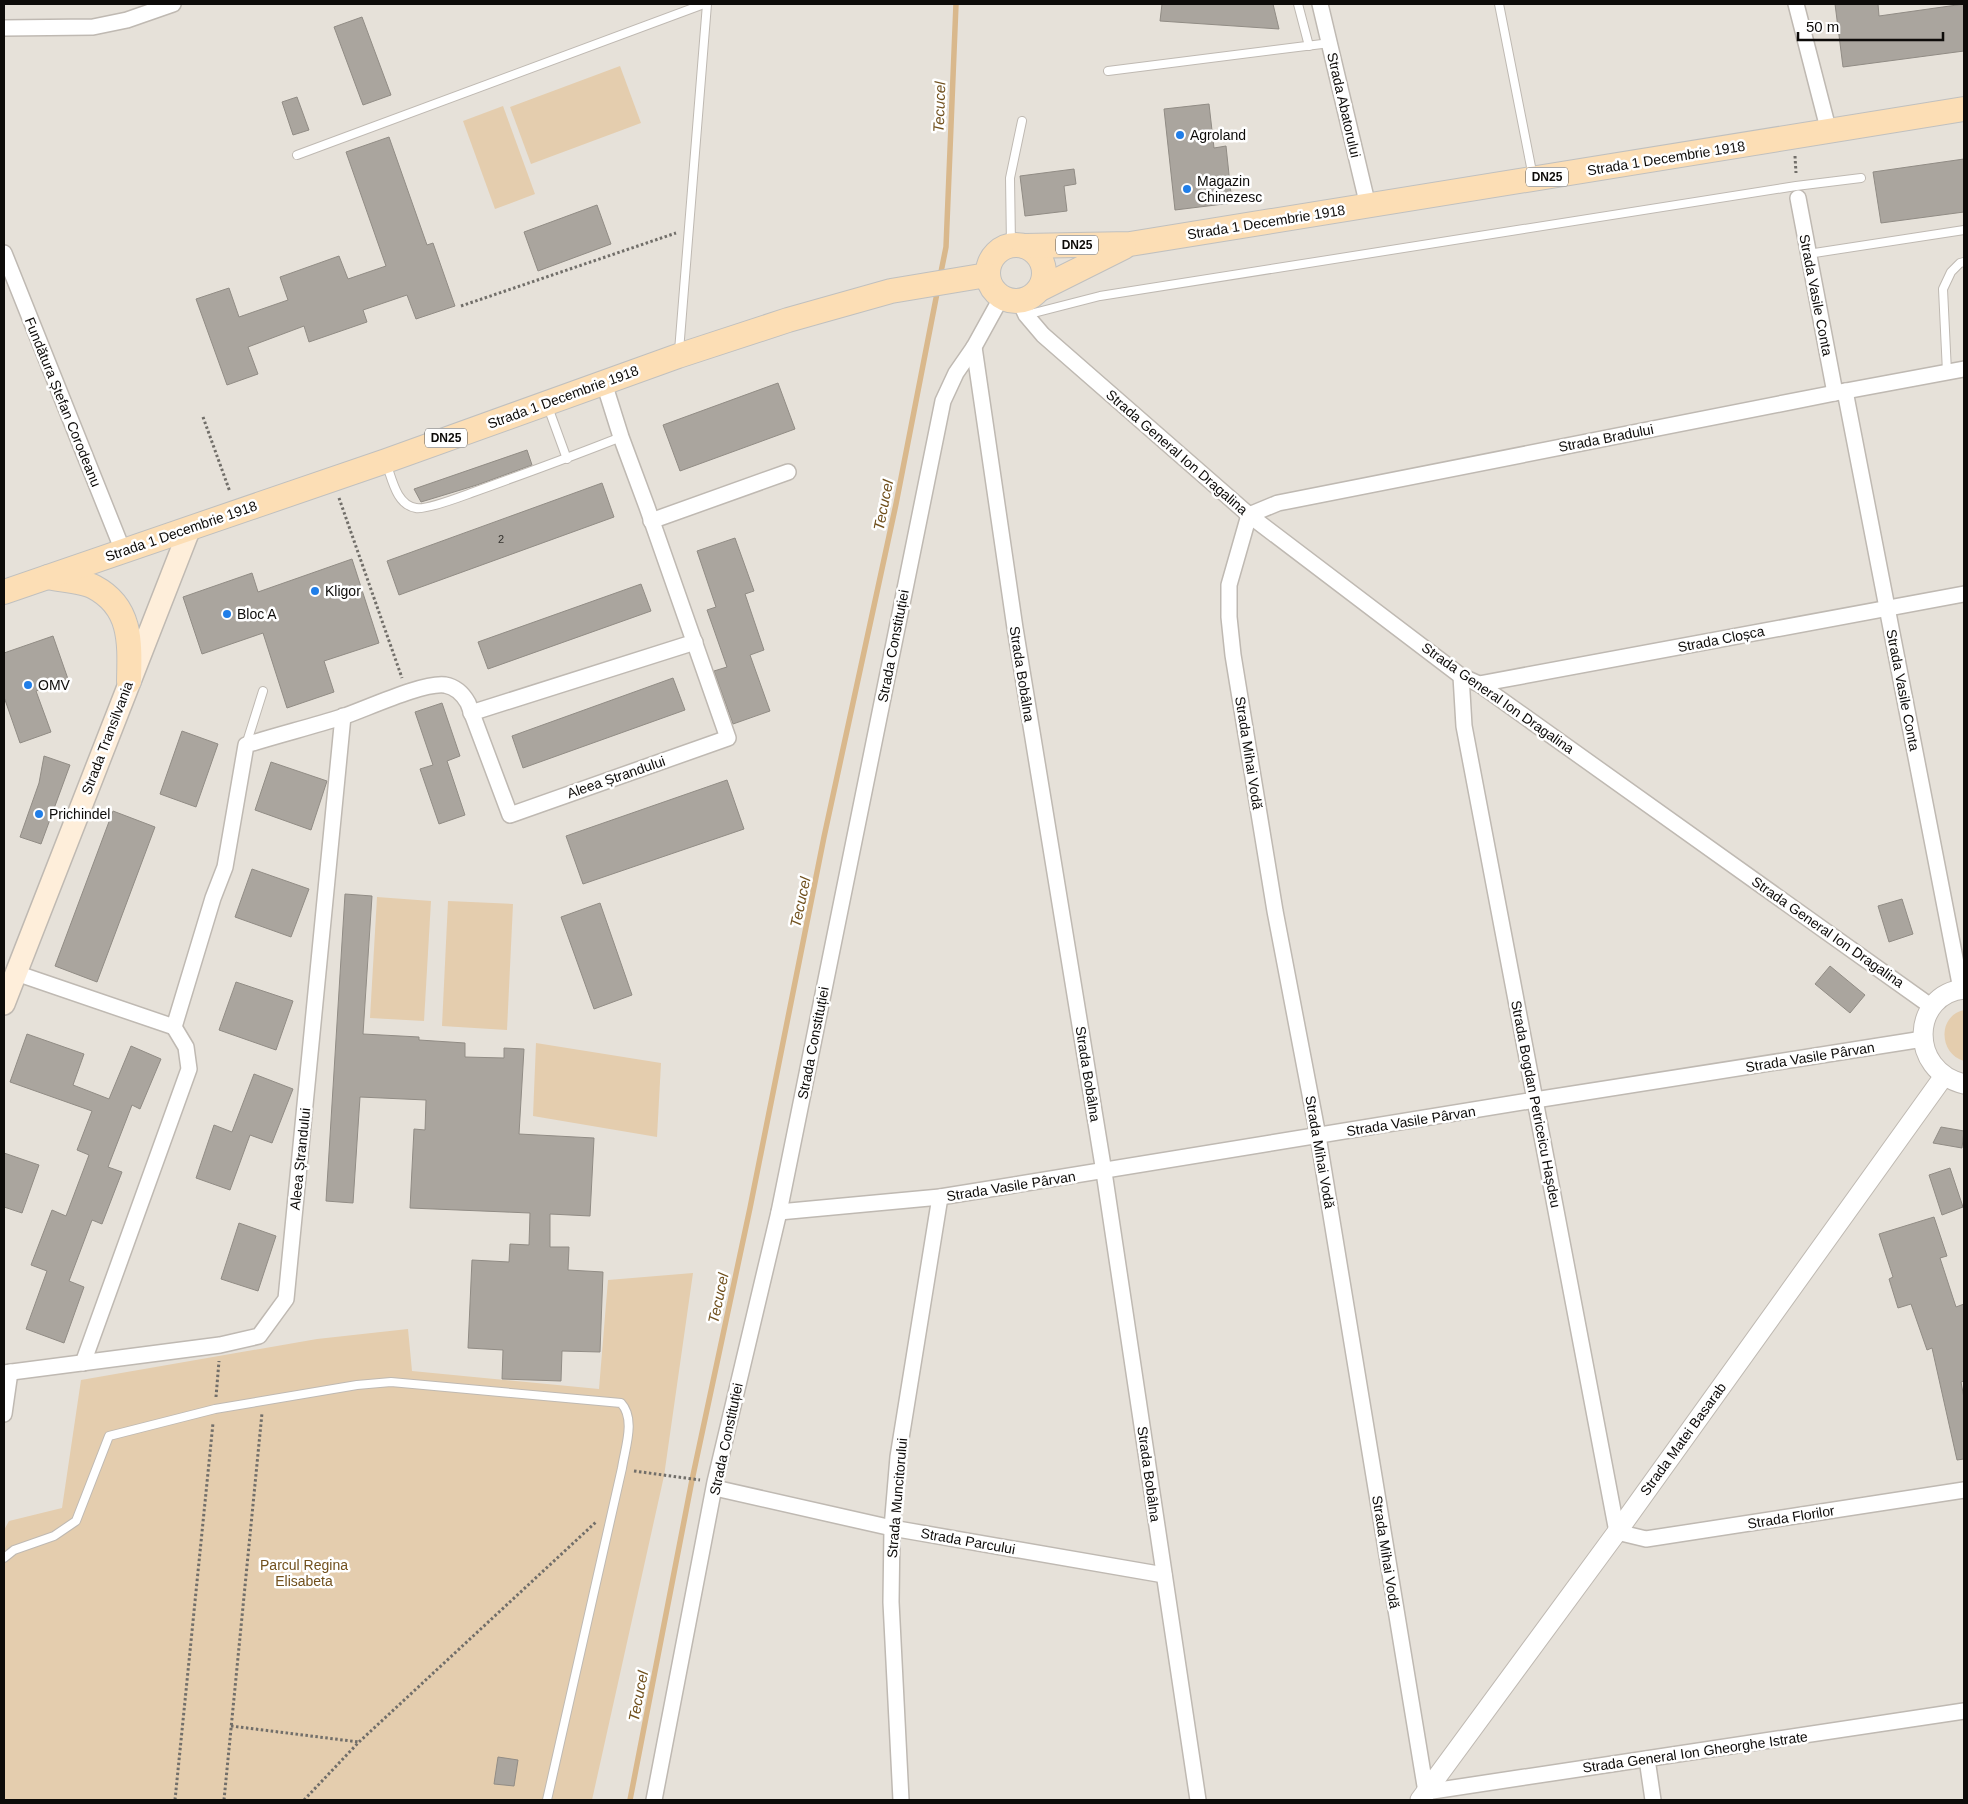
<svg xmlns="http://www.w3.org/2000/svg" width="1968" height="1804" font-family="Helvetica,sans-serif">
	<style>
		.green { fill: #e4cdae }
		.lines { fill: none; stroke-linecap: round; stroke-linejoin: round }
		.stream { stroke: #d9b88c; stroke-width: 5.5 }
		.building { fill: #aaa59e; stroke: #918c85 }
		.service-casing { stroke: #bfb9b2; stroke-width: 10 }
		.minor-casing { stroke: #bfb9b2; stroke-width: 18 }
		.tertiary-casing { stroke: #bfb9b2; stroke-width: 21 }
		.secondary-casing { stroke: #bfb9b2; stroke-width: 24 }
		.primary-casing { stroke: #c0c0bf; stroke-width: 26 }
		.path { stroke: #716e69; stroke-width: 3; stroke-dasharray: 2.5 2.5; stroke-linecap: butt }
		.service { stroke: #fff; stroke-width: 8 }
		.minor { stroke: #fff; stroke-width: 15 }
		.tertiary { stroke: #fff; stroke-width: 19 }
		.secondary { stroke: #feeeda; stroke-width: 21 }
		.primary { stroke: #fcdeb5; stroke-width: 24 }
		.poi-dot { fill: #207ee8; stroke: #fff; stroke-width: 2 }
		.labels { text-anchor: middle; dominant-baseline: central; stroke-width: 5; stroke-linejoin: round; paint-order: stroke }
		.number-label { font-size: 11px; fill: #34322e }
		.shield { fill: #fff; stroke: #565453; stroke-width: 1 }
		.shield-label { font-size: 12px; font-weight: bold; fill: #0d0b09 }
		.street-label { font-size: 14px; fill: #0d0b09; stroke: #fff }
		.poi-label { font-size: 14px; fill: #0d0b09; stroke: #fff; text-anchor: start }
		.park-label { font-size: 14px; fill: #71501d; stroke: #fff }
		.water-label { font-size: 15px; font-style: italic; fill: #70501d; stroke: #fff }
	</style>
	<rect width="100%" height="100%" fill="#e6e1d9"/>
	<g class="green">
		<polygon points="620,66 641,123 531,164 510,107"/>
		<polygon points="503,106 535,194 495,209 463,121"/>
		<polygon points="377,897 431,901 424,1021 370,1018"/>
		<polygon points="448,901 513,904 507,1030 442,1026"/>
		<path d="M1964,1010V1061C1939,1054 1937,1016 1964,1010Z"/>
		<polygon points="536,1043 661,1063 657,1137 533,1116"/>
		<polygon points="693,1273 664,1476 592,1800 4,1800 4,1530 9,1521 62,1508 81,1380 317,1339 408,1329 412,1371 599,1389 608,1280"/>
	</g>
	<g class="lines">
		<g class="stream">
			<polyline points="940,277 946,247 956,4"/>
			<polyline points="630,1800 692,1480 750,1208 824,837 896,504 938,288"/>
		</g>
	</g>
	<g class="building">
		<polygon points="1162,4 1273,4 1279,29 1160,21"/>
		<polygon points="1835,4 1878,4 1879,16 1964,4 1964,51 1843,67"/>
		<polygon points="362,17 391,95 363,105 334,27"/>
		<polygon points="297,97 309,130 293,135 282,102"/>
		<polygon points="1209,104 1214,148 1226,146 1232,203 1175,210 1164,109"/>
		<polygon points="389,137 427,245 433,243 455,306 416,319 407,295 363,310 367,322 309,342 304,326 248,347 258,374 227,385 196,299 229,288 239,317 288,300 280,277 339,256 348,279 386,266 346,152"/>
		<polygon points="1964,159 1964,212 1881,223 1873,172"/>
		<polygon points="1074,169 1076,184 1064,186 1067,211 1025,216 1020,176"/>
		<polygon points="597,205 611,244 538,271 524,232"/>
		<polygon points="778,383 795,429 680,471 663,425"/>
		<polygon points="527,450 532,465 477,485 421,502 414,489"/>
		<polygon points="602,483 614,517 399,595 387,561"/>
		<polygon points="735,538 754,591 745,594 764,650 750,655 770,711 733,724 714,671 727,667 707,610 716,607 697,551"/>
		<polygon points="352,559 379,643 324,661 334,692 287,708 263,633 202,654 183,597 252,573 258,592"/>
		<polygon points="641,584 651,611 488,669 478,642"/>
		<polygon points="53,636 68,679 36,691 51,732 20,743 4,697 4,653"/>
		<polygon points="673,678 685,710 523,768 512,736"/>
		<polygon points="442,703 460,756 447,761 465,815 439,824 420,769 433,765 415,712"/>
		<polygon points="182,731 218,744 196,807 160,794"/>
		<polygon points="44,756 70,765 41,844 20,837 39,783"/>
		<polygon points="271,762 327,781 311,830 255,810"/>
		<polygon points="727,780 744,829 583,884 566,836"/>
		<polygon points="113,811 155,827 97,982 55,966"/>
		<polygon points="252,869 309,889 291,937 235,917"/>
		<polygon points="345,894 372,896 363,1034 419,1037 419,1040 465,1043 465,1057 504,1058 504,1048 524,1049 519,1134 594,1138 590,1216 550,1214 550,1247 569,1247 568,1270 603,1272 600,1352 562,1351 561,1381 502,1379 503,1350 468,1348 472,1260 509,1262 510,1244 529,1245 530,1213 410,1208 414,1129 425,1130 426,1100 360,1097 353,1203 326,1201"/>
		<polygon points="1902,899 1913,934 1889,942 1878,906"/>
		<polygon points="600,903 632,995 594,1009 561,917"/>
		<polygon points="1830,966 1865,995 1850,1013 1815,984"/>
		<polygon points="236,982 293,1001 276,1050 219,1030"/>
		<polygon points="27,1034 84,1054 73,1085 109,1099 131,1046 161,1059 140,1109 132,1105 108,1167 122,1172 102,1224 92,1220 69,1281 84,1287 64,1343 26,1329 47,1271 31,1265 52,1210 66,1216 89,1155 77,1150 92,1111 10,1082"/>
		<polygon points="254,1074 293,1089 272,1143 250,1135 230,1190 196,1178 214,1125 232,1132"/>
		<polygon points="1941,1127 1964,1131 1962,1148 1933,1143"/>
		<polygon points="4,1153 39,1165 22,1213 4,1207"/>
		<polygon points="1950,1168 1963,1207 1942,1215 1929,1175"/>
		<polygon points="1934,1217 1947,1256 1940,1258 1956,1307 1964,1304 1964,1381 1961,1382 1964,1398 1964,1459 1957,1460 1932,1348 1927,1350 1911,1304 1898,1308 1889,1279 1893,1277 1879,1234"/>
		<polygon points="239,1223 276,1236 258,1291 221,1279"/>
		<polygon points="498,1757 518,1760 514,1786 494,1784"/>
	</g>
	<g class="lines">
		<defs>
			<g id="service">
				<polyline points="1298,4 1309,46"/>
				<polyline points="1499,4 1533,177"/>
				<polyline points="1108,71 1330,43"/>
				<polyline points="297,155 704,4"/>
				<polyline points="1011,245 1010,178 1022,121"/>
				<polyline points="1808,254 1964,230"/>
				<polyline points="1026,315 1100,296 1796,186 1861,178"/>
				<polyline points="679,351 707,4"/>
				<polyline points="1947,372 1943,289 1951,272 1960,263 1964,262"/>
				<polyline points="548,407 567,459"/>
				<path d="M386,463C392,478 396,505 416,508C426,510 460,497 471,493C521,475 571,457 621,437"/>
				<polyline points="246,745 263,691"/>
				<path d="M4,1558L14,1550L54,1536L76,1521L109,1436L215,1409L357,1385L391,1382L621,1403C636,1419 625,1448 622,1468L547,1800"/>
			</g>
			<g id="minor">
				<polyline points="1320,4 1368,206"/>
				<polyline points="1796,4 1829,132"/>
				<polyline points="4,28 93,27 127,20 173,4"/>
				<polyline points="1798,198 1835,393"/>
				<polyline points="4,253 123,551"/>
				<polyline points="1020,302 1026,315 1043,335 1249,515 1461,676 1479,684 1932,1007"/>
				<polyline points="974,347 1015,628 1104,1172 1198,1800"/>
				<polyline points="1964,369 1835,393 1278,503 1249,515 1229,585 1229,617 1233,655 1275,911 1318,1136 1426,1792 1964,1711"/>
				<polyline points="1845,391 1961,989"/>
				<polyline points="651,521 788,472"/>
				<polyline points="1461,676 1464,726 1617,1532 1646,1539 1964,1490"/>
				<polyline points="1479,684 1964,594"/>
				<polyline points="471,713 695,642"/>
				<polyline points="16,973 174,1027"/>
				<path d="M174,1027L213,898L225,867L246,745C278,735 310,727 342,717C366,709 423,682 445,685C456,687 463,694 468,703L510,815L728,738L647,507L621,437L604,383"/>
				<polyline points="779,1212 940,1197 1535,1100 1923,1039"/>
				<polyline points="83,1363 189,1069 186,1047 174,1027"/>
				<polyline points="4,1373 220,1345 259,1336 286,1299 343,716"/>
				<polyline points="4,1414 10,1372"/>
				<polyline points="715,1488 892,1528 1164,1575"/>
				<polyline points="1647,1759 1653,1800"/>
				<polyline points="654,1800 715,1482 779,1212 943,401 956,373 974,347 1001,298"/>
				<polyline points="901,1800 891,1602 892,1528 898,1457 940,1197"/>
			</g>
			<g id="tertiary">
				<path d="M1964,989C1912,994 1907,1070 1964,1084"/>
				<polyline points="1420,1800 1617,1532 1944,1076"/>
			</g>
			<polyline id="secondary" points="4,1004 190,528"/>
			<g id="primary">
				<circle cx="1016" cy="273" r="28"/>
				<polyline points="1024,246 1130,244 1964,109"/>
				<polyline points="1040,289 1124,247"/>
				<path d="M48,577C61,580 83,581 94,587C132,607 130,643 129,681"/>
				<polyline points="4,592 386,461 678,356 788,320 891,291 987,275"/>
			</g>
		</defs>
		<use href="#service" class="service-casing"/>
		<use href="#minor" class="minor-casing"/>
		<use href="#tertiary" class="tertiary-casing"/>
		<use href="#secondary" class="secondary-casing"/>
		<use href="#primary" class="primary-casing"/>
		<g class="path">
			<polyline points="1795,156 1796,173"/>
			<polyline points="461,306 676,233"/>
			<polyline points="203,417 230,492"/>
			<polyline points="339,498 402,678"/>
			<polyline points="216,1397 219,1361"/>
			<polyline points="634,1471 700,1480"/>
			<polyline points="231,1726 359,1742"/>
			<polyline points="175,1800 213,1423"/>
			<polyline points="224,1800 262,1413"/>
			<polyline points="304,1800 359,1742 596,1522"/>
		</g>
		<use href="#service" class="service"/>
		<use href="#minor" class="minor"/>
		<use href="#tertiary" class="tertiary"/>
		<use href="#secondary" class="secondary"/>
		<use href="#primary" class="primary"/>
	</g>
	<g class="poi-dot">
		<circle cx="1180" cy="135" r="5"/>
		<circle cx="1187" cy="189" r="5"/>
		<circle cx="315" cy="591" r="5"/>
		<circle cx="227" cy="614" r="5"/>
		<circle cx="28" cy="685" r="5"/>
		<circle cx="39" cy="814" r="5"/>
	</g>
	<g class="labels">
		<g class="number-label">
			<text x="501" y="539">2</text>
		</g>
		<g class="shield">
			<rect x="1526" y="167.5" width="42" height="19" rx="4"/>
			<rect x="1056" y="235.5" width="42" height="19" rx="4"/>
			<rect x="425" y="428.5" width="42" height="19" rx="4"/>
		</g>
		<g class="shield-label">
			<text x="1547" y="177">DN25</text>
			<text x="1077" y="245">DN25</text>
			<text x="446" y="438">DN25</text>
		</g>
		<g class="street-label">
			<text transform="translate(1344 105) rotate(77)">Strada Abatorului</text>
			<text transform="translate(1666 158) rotate(-9)">Strada 1 Decembrie 1918</text>
			<text transform="translate(1266 222) rotate(-9)">Strada 1 Decembrie 1918</text>
			<text transform="translate(1816 295) rotate(79)">Strada Vasile Conta</text>
			<text transform="translate(563 397) rotate(-20)">Strada 1 Decembrie 1918</text>
			<text transform="translate(63 402) rotate(68)">Fundătura Ștefan Corodeanu</text>
			<text transform="translate(1606 438) rotate(-11)">Strada Bradului</text>
			<text transform="translate(1177 452) rotate(41)">Strada General Ion Dragalina</text>
			<text transform="translate(181 531) rotate(-19)">Strada 1 Decembrie 1918</text>
			<text transform="translate(1721 639) rotate(-11)">Strada Cloșca</text>
			<text transform="translate(893 646) rotate(-79)">Strada Constituției</text>
			<text transform="translate(1022 674) rotate(81)">Strada Bobâlna</text>
			<text transform="translate(1903 690) rotate(79)">Strada Vasile Conta</text>
			<text transform="translate(1498 698) rotate(35)">Strada General Ion Dragalina</text>
			<text transform="translate(107 738) rotate(-69)">Strada Transilvania</text>
			<text transform="translate(1249 753) rotate(81)">Strada Mihai Vodă</text>
			<text transform="translate(616 777) rotate(-19)">Aleea Ștrandului</text>
			<text transform="translate(1828 932) rotate(35)">Strada General Ion Dragalina</text>
			<text transform="translate(813 1043) rotate(-79)">Strada Constituției</text>
			<text transform="translate(1810 1057) rotate(-9)">Strada Vasile Pârvan</text>
			<text transform="translate(1088 1074) rotate(81)">Strada Bobâlna</text>
			<text transform="translate(1536 1104) rotate(79)">Strada Bogdan Petriceicu Hașdeu</text>
			<text transform="translate(1411 1121) rotate(-9)">Strada Vasile Pârvan</text>
			<text transform="translate(1320 1152) rotate(80)">Strada Mihai Vodă</text>
			<text transform="translate(300 1159) rotate(-84)">Aleea Ștrandului</text>
			<text transform="translate(1011 1186) rotate(-9)">Strada Vasile Pârvan</text>
			<text transform="translate(726 1439) rotate(-78)">Strada Constituției</text>
			<text transform="translate(1683 1439) rotate(-54)">Strada Matei Basarab</text>
			<text transform="translate(1149 1474) rotate(82)">Strada Bobâlna</text>
			<text transform="translate(897 1498) rotate(-85)">Strada Muncitorului</text>
			<text transform="translate(1791 1517) rotate(-9)">Strada Florilor</text>
			<text transform="translate(968 1541) rotate(10)">Strada Parcului</text>
			<text transform="translate(1386 1552) rotate(81)">Strada Mihai Vodă</text>
			<text transform="translate(1695 1752) rotate(-8)">Strada General Ion Gheorghe Istrate</text>
		</g>
		<g class="poi-label">
			<text x="1190" y="135">Agroland</text>
			<text x="1197" y="181">Magazin<tspan x="1197" dy="16">Chinezesc</tspan></text>
			<text x="325" y="591">Kligor</text>
			<text x="237" y="614">Bloc A</text>
			<text x="38" y="685">OMV</text>
			<text x="49" y="814">Prichindel</text>
		</g>
		<g class="park-label">
			<text x="304" y="1565">Parcul Regina<tspan x="304" dy="16">Elisabeta</tspan></text>
		</g>
		<g class="water-label">
			<text transform="translate(939 107) rotate(-88)">Tecucel</text>
			<text transform="translate(883 505) rotate(-79)">Tecucel</text>
			<text transform="translate(800 902) rotate(-78)">Tecucel</text>
			<text transform="translate(718 1298) rotate(-78)">Tecucel</text>
			<text transform="translate(638 1696) rotate(-79)">Tecucel</text>
		</g>
	</g>
	<rect width="1968" height="1804" fill="none" stroke="#0d0b09" stroke-width="10"/>
	<path d="M1798 32v8h145v-8" fill="none" stroke="#0d0b09" stroke-width="2.5"/>
	<text x="1806" y="32" font-size="15" fill="#0d0b09" stroke="#ffffff" stroke-width="4" paint-order="stroke">50 m</text>
</svg>
